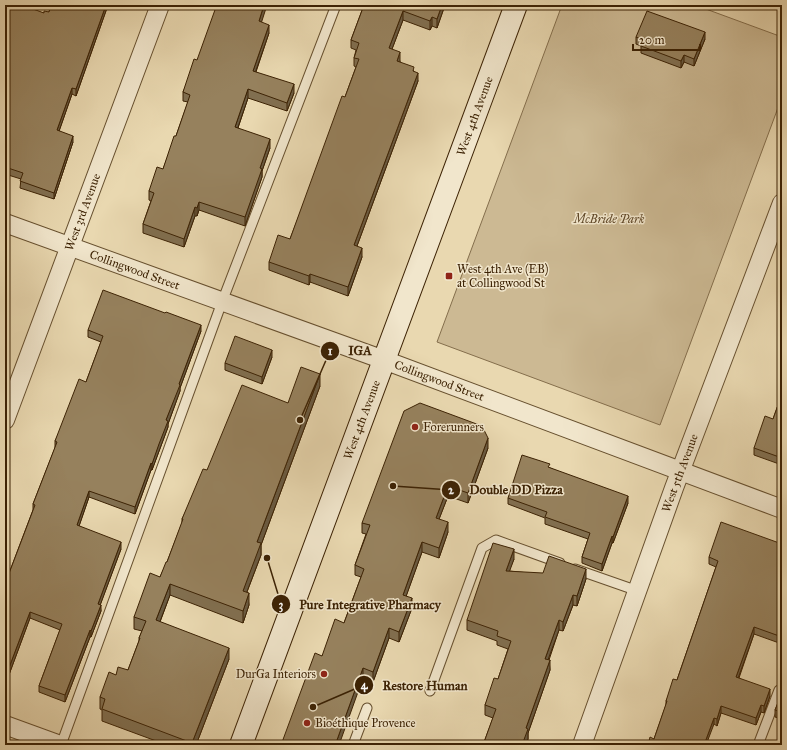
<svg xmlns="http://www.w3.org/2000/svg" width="787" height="750" font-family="'IM FELL Great Primer',serif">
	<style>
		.green { fill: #ccb993; stroke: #846e4c }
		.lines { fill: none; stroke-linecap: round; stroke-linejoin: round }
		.service-casing { stroke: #67502f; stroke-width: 11 }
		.minor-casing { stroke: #67502f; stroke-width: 20 }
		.secondary-casing { stroke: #3c2204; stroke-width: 24 }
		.service { stroke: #f1e6cc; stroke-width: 9 }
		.minor { stroke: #f1e6cc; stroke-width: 18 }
		.secondary { stroke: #f1e6cc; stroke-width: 22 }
		.wall { fill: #816f50; stroke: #3c2204 }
		.shaded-wall { fill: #695a41; stroke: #3c2204 }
		.building { fill: #96815d; stroke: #3c2204 }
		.poi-dot { fill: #8f2418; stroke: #f1e6cc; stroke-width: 1.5 }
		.labels { text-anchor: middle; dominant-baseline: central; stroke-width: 3; stroke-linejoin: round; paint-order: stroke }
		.street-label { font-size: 12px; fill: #3c2204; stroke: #f1e6cc }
		.park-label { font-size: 12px; font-style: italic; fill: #604828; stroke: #f1e6cc }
		.poi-label { font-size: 12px; fill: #3c2204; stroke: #f1e6cc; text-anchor: start }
		.leader { fill: none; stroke: #3c2204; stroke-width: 1.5 }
		.callout-dot { fill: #3c2204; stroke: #f1e6cc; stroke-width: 1.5 }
		.mark-label { font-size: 12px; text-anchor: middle; font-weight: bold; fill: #fff }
		.callout-label { font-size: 13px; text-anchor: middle; font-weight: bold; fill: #3c2204; stroke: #f1e6cc; stroke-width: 3; stroke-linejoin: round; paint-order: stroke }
	</style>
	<rect width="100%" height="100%" fill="#e9d8b0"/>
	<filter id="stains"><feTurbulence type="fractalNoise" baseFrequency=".005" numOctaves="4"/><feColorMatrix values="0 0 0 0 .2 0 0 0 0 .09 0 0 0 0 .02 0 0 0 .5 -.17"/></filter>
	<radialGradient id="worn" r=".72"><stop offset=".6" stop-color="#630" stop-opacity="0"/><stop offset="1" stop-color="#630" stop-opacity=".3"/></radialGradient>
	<polygon class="green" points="562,5 695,5 782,37 782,97 660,425 437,342"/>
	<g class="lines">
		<defs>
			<g id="service">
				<polyline points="575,569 638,591"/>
				<polyline points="430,691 482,548 496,540 560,563"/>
				<polyline points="61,745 222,302 336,5"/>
				<polyline points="353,745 367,708"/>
				<polyline points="758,745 779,690"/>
			</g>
			<g id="minor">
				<path id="s1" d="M5,223L384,360L782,509"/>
				<path id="s2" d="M5,420L160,5"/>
				<polyline points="5,725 60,745"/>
				<path id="s3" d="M582,745L674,488L782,203"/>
			</g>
			<g id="secondary">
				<path id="s4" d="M241,745L516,5"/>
			</g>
		</defs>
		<use href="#service" class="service-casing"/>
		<use href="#minor" class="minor-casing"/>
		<use href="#secondary" class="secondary-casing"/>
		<use href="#service" class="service"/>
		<use href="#minor" class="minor"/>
		<use href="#secondary" class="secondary"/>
	</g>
	<g class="wall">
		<polygon points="5,5 44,13 49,12 51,5 108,5 76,96 72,94 59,131 73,142 54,199 20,188 21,179 5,174"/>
		<polygon points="364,5 445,5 437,28 432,26 430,30 403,20 392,49 400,61 400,62 414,71 418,81 357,246 362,257 348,296 310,282 309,285 269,270 269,262 290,239 345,97 356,67 354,66 354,58 356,50 351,48 351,40"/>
		<polygon points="222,8 261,22 269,33 256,72 294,93 287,111 248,98 238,128 270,148 262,171 262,177 245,226 199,210 197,216 195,216 184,247 143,233 143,224 151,201 149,200 149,191 163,169 176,136 188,102 183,101 183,92"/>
		<polygon points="636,37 705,39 694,66 684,62 681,68 641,53 641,46 636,44"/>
		<polygon points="88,330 201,331 180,388 180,391 168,424 168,427 152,470 151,470 135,514 89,497 79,526 121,549 100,605 101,611 91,637 90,637 65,702 39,692 39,686 60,630 30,618 7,680 5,679 5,584 33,510 33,504 55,448 55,441 86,382 101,342 88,337"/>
		<polygon points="272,357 262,384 225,370 225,363"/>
		<polygon points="320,386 261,545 261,555 247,592 249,605 243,623 170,595 160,622 229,659 196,745 167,745 102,721 102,710 100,709 100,697 116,675 128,670 139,641 139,638 142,631 134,629 134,617 160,577 167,562 182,523 182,519 207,470 288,403"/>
		<polygon points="782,394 782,465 754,455 754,448 773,419"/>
		<polygon points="488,448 468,503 448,496 439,519 448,532 439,558 422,552 406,596 412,608 399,642 389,638 373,682 363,678 281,745 322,656 344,623 361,577 355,575 355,565 366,534 362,533 362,523"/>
		<polygon points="550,468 628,503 613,543 612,543 602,571 582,563 582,557 588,539 545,524 545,518 508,504 508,498"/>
		<polygon points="782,544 782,644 754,634 739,678 770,696 764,713 761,712 756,725 721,713 717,726 714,724 654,739 666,705 666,701 677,680 716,567 709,564 709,557"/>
		<polygon points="514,559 509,571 586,579 577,606 573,605 563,631 559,630 549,660 550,670 528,733 528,739 526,745 483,745 493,718 485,715 485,705 498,679 508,649 497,645 497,641 467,630 467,620"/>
		<polygon points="782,693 782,719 775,717 775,710"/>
	</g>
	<g class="shaded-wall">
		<polygon points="106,5 108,5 76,96 76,89"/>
		<polygon points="264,5 267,5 259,30 259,21"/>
		<polygon points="442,5 445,5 437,28 437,19"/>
		<polygon points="403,11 403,20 389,57 389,48"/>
		<polygon points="432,17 432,26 430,30 430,21"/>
		<polygon points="269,25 269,33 253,79 253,71"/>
		<polygon points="705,32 705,39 694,66 694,59"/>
		<polygon points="400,52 400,61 397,70 397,61"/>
		<polygon points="684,55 684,62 681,68 681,61"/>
		<polygon points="418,73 418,81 354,254 354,245"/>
		<polygon points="294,84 294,93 287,111 287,103"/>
		<polygon points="72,88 72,94 57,137 57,130"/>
		<polygon points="248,89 248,98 235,136 235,127"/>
		<polygon points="73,136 73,142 54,199 54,193"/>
		<polygon points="270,139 270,148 262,171 262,177 245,226 245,217 260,168"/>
		<polygon points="199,202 199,210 197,216 197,208"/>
		<polygon points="195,207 195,216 184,247 184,239"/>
		<polygon points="362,248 362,257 348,296 348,287"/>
		<polygon points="8,256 8,263 5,271 5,264"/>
		<polygon points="310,274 310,282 309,285 309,276"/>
		<polygon points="201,325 201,331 180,388 180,391 168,424 168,427 152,470 152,464 166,420 179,384"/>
		<polygon points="272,350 272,357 262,384 262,377"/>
		<polygon points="320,374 320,386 261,545 261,555 243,602 243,591 257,542"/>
		<polygon points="488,438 488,448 468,503 468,493"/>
		<polygon points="151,463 151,470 135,514 135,507"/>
		<polygon points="448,486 448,496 436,527 436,518"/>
		<polygon points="89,491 89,497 77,532 77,525"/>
		<polygon points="628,496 628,503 613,543 613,537"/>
		<polygon points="448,522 448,532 439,558 439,548"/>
		<polygon points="612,536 612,543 602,571 602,564"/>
		<polygon points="121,542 121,549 98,611 98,604"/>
		<polygon points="422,542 422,552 403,605 403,595"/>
		<polygon points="514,549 514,559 506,581 506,571"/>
		<polygon points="586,569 586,579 577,606 577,596"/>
		<polygon points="170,584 170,595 156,632 156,620"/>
		<polygon points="249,593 249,605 243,623 243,611"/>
		<polygon points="573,595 573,605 563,631 563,622"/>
		<polygon points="412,598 412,608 399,642 399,632"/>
		<polygon points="101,605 101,611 91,637 91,631"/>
		<polygon points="30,612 30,618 7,680 7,673"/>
		<polygon points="559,620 559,630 545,668 545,659"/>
		<polygon points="754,627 754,634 736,684 736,677"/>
		<polygon points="389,628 389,638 373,682 373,672"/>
		<polygon points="90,630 90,637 65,702 65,695"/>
		<polygon points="229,648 229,659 196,745 192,745 192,743"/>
		<polygon points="550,660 550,670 528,733 528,739 526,745 522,745 526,728"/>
		<polygon points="363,668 363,678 339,745 337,740"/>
		<polygon points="770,689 770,696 764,713 764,706"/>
		<polygon points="761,705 761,712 756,725 756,718"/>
		<polygon points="721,706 721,713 717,726 717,719"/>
		<polygon points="714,718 714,724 706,745 704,745"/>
	</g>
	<g class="building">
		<polygon points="5,5 22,5 44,13 44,11 49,12 51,5 106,5 76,89 72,88 57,130 73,136 54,193 20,181 23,173 5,167"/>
		<polygon points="223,5 264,5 259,21 269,25 253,71 294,84 287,103 248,89 235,127 270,139 260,168 262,169 245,217 199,202 197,208 195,207 184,239 143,224 154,193 149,191 157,167 163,169 174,136 176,136 190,95 183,92 194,59 197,60 216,7 222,8"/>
		<polygon points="364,5 442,5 437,19 432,17 430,21 403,11 389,48 400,52 397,61 414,67 413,71 418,73 354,245 362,248 348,287 310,274 309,276 269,262 278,235 290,239 342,96 345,97 359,59 354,58 359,43 351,40"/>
		<polygon points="647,11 705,32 694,59 684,55 681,61 641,46 643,40 636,37"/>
		<polygon points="5,255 8,256 5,264"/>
		<polygon points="103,290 165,313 166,312 201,325 179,384 180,385 166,420 168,421 159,444 152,464 151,463 135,507 89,491 77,525 121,542 98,604 101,605 91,631 90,630 65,695 39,686 62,624 30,612 7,673 5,672 5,584 35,505 33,504 57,442 55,441 79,379 86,382 103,336 88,330"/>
		<polygon points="235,336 272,350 262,377 225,363"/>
		<polygon points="301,367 320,374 257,542 261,543 243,591 249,593 243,611 170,584 156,620 229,648 192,743 102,709 105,699 100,697 109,672 116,675 118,667 128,670 140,638 139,638 146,621 134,617 150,573 160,577 166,562 167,562 183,519 182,519 203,469 207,470 242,385 288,403"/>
		<polygon points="782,394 782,458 754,448 765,416 773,419"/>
		<polygon points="420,403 482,426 488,438 468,493 448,486 436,518 448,522 439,548 422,542 403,595 412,598 399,632 389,628 373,672 363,668 337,740 351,745 281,745 315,653 322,656 335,619 344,623 364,569 355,565 370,525 362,523 404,411"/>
		<polygon points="522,455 550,464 548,467 628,496 613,537 612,536 602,564 582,557 590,533 545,517 547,512 508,498"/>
		<polygon points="721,522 782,544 782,637 754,627 736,677 770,689 764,706 761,705 756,718 721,706 717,719 714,718 704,745 648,745 650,737 654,739 667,701 666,701 673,679 677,680 718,561 709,557"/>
		<polygon points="493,543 514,549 506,571 543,573 549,556 586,569 577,596 573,595 563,622 559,620 545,659 550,660 526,728 528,729 522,745 483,745 496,709 485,705 494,678 498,679 511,641 497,636 498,631 467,620"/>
		<polygon points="782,693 782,712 775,710"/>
	</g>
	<g class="poi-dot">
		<rect x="445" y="272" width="8" height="8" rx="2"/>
		<circle cx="415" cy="427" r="4"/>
		<circle cx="324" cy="674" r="4"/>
		<circle cx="307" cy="723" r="4"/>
	</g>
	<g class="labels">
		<g class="street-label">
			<text stroke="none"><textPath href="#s4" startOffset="671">West 4th Avenue</textPath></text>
			<text stroke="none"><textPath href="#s2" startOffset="222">West 3rd Avenue</textPath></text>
			<text stroke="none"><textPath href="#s1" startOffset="138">Collingwood Street</textPath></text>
			<text stroke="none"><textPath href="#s1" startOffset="462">Collingwood Street</textPath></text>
			<text stroke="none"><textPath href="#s4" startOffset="347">West 4th Avenue</textPath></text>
			<text stroke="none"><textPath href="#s3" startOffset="289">West 5th Avenue</textPath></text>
		</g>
		<g class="park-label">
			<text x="609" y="219">McBride Park</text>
		</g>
		<g class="poi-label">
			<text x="457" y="269">West 4th Ave (EB)<tspan x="457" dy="14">at Collingwood St</tspan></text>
			<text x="423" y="427">Forerunners</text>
			<text x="316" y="674" text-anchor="end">DurGa Interiors</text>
			<text x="315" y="723">Bioéthique Provence</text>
		</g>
	</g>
	<path class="leader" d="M300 420L330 351M393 486L451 490M267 558L281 604M313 707L364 685"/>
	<g class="callout-dot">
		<circle cx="300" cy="420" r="4"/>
		<circle cx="393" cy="486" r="4"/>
		<circle cx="267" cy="558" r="4"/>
		<circle cx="313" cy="707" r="4"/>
		<circle cx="330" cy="351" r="10"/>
		<circle cx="451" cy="490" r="10"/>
		<circle cx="281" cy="604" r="10"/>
		<circle cx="364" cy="685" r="10"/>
	</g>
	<g class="mark-label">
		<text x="330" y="355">1</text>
		<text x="451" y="494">2</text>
		<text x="281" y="609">3</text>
		<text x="364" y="689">4</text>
	</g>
	<g class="callout-label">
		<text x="360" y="355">IGA</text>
		<text x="516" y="494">Double DD Pizza</text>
		<text x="370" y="609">Pure Integrative Pharmacy</text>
		<text x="425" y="690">Restore Human</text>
	</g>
	<rect width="787" height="750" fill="none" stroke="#e9d8b0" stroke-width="20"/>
	<rect x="6" y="6" width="775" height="738" fill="none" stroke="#3c2204" stroke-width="2"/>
	<rect x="10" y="10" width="767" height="730" fill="none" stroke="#3c2204"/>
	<path d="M633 44v6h67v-6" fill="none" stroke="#3c2204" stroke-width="2"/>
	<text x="639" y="44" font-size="12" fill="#3c2204" stroke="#f1e6cc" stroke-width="3" paint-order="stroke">20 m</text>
	<rect width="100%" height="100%" filter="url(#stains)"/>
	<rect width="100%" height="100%" fill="url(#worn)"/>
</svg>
